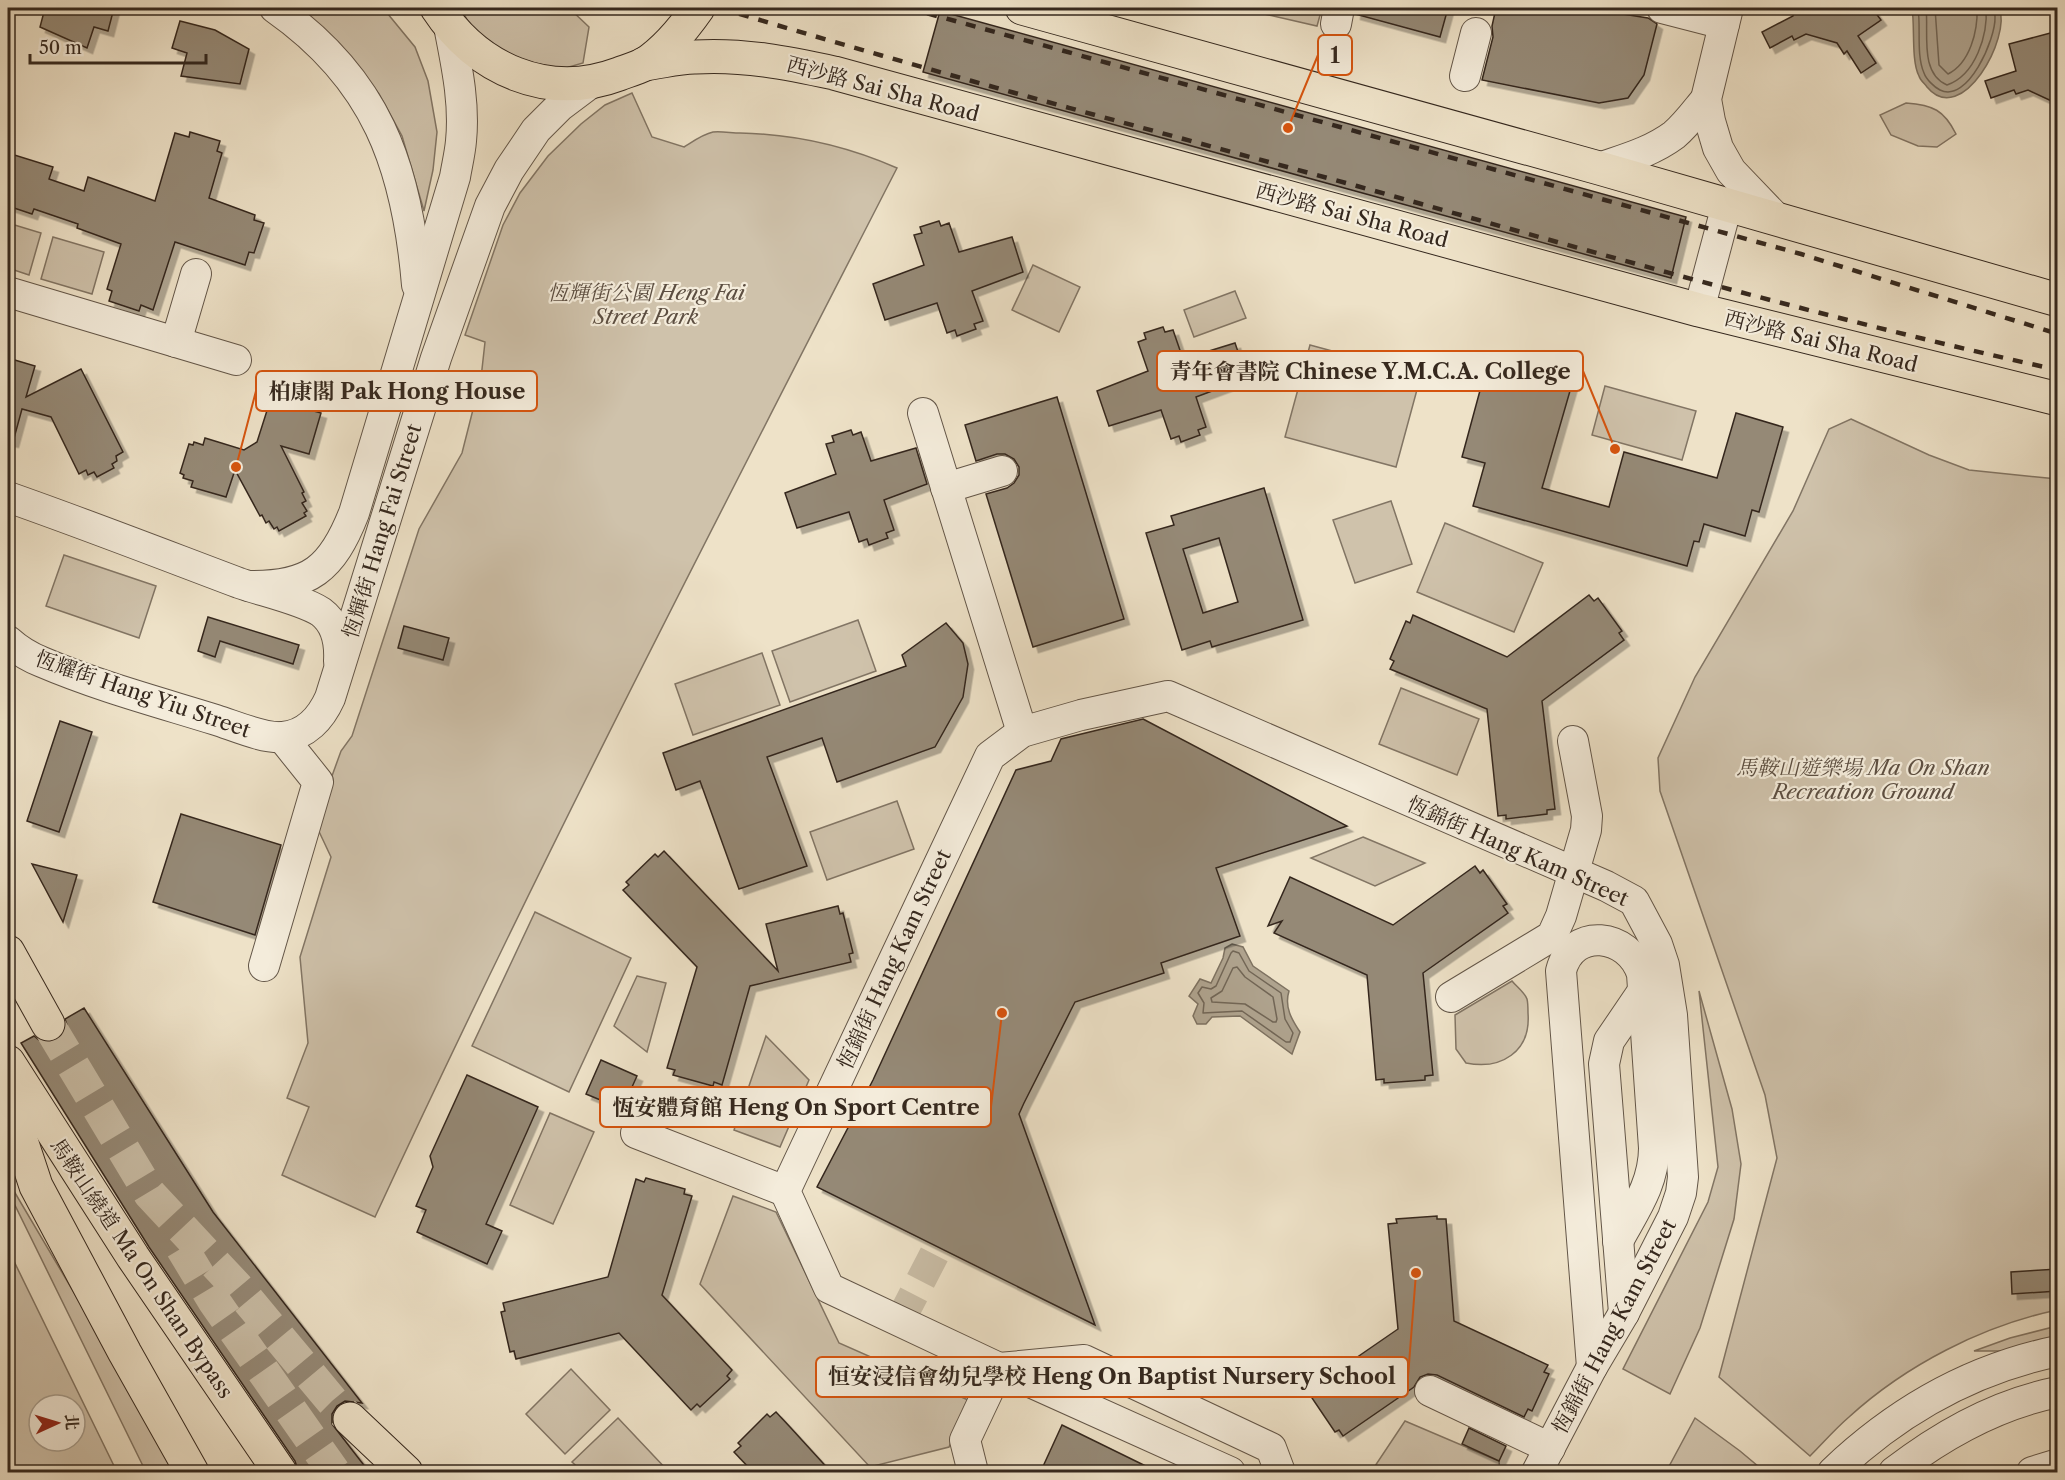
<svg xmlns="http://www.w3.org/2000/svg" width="2065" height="1480" font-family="'Libre Caslon Text','Noto Serif TC',serif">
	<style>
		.green { fill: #cfc2ab; stroke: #827564; stroke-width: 1.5; fill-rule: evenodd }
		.water { fill: #afa38e; stroke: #7e7261; stroke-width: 1.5 }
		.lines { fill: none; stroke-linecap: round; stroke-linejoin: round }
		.shore { stroke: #726656; stroke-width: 1.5 }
		.building { fill: #958976; stroke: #35281e; stroke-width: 1.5; fill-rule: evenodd; filter: url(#shadow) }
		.minor-tunnel { stroke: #c9bda6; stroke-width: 30; stroke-dasharray: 30 15; stroke-linecap: butt }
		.major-tunnel { stroke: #c9bda6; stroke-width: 33; stroke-dasharray: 33 16; stroke-linecap: butt }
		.minor-casing { stroke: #635648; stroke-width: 32 }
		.major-casing { stroke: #35281e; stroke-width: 35 }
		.minor { stroke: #f4ecdb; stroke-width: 30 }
		.major { stroke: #eee2c8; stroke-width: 33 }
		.rail { stroke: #35281e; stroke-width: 4.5; stroke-dasharray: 10 10; stroke-linecap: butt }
		.labels { text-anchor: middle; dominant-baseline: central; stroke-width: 4.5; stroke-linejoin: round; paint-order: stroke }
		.street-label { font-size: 21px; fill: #35281e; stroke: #f4ecdb }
		.park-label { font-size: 21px; font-style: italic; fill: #5c4e41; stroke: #f4ecdb }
		.leader { fill: none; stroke: #d6540e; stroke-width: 2 }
		.callout-dot { fill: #d6540e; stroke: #f4ecdb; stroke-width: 2 }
		.callout { fill: #f4ecdb; stroke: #d6540e; stroke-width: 2 }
		.callout-label { font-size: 22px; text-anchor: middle; font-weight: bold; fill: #35281e }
	</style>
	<defs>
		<filter id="shadow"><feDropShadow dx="5.5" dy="5.5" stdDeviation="0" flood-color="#0004"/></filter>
	</defs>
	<rect width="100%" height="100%" fill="#eee2c8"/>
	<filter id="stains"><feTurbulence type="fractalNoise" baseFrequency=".00333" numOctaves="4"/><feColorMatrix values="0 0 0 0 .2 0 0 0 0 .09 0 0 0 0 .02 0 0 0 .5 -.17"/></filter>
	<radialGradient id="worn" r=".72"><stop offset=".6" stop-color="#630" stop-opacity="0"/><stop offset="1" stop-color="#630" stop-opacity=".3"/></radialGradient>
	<g class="green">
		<polygon points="298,8 383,8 415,47 428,81 437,132 433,170 424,211 402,136 379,94 351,57"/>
		<polygon points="458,8 569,8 589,27 583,63 562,69 516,59 479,43 462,10"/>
		<polygon points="1238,8 1322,8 1317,26"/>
		<path d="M632,93L652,137L684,147C692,142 703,134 713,132C721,131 732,133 740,133C795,134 847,146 897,168C719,515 539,862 375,1217L282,1175L309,1107L287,1098L308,1043L300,957L331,857L315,823L341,751L352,736L419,529L462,453L481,378L485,342L465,335L503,225L520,193L548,156L581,124L605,105Z"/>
		<path d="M1906,103C1933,105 1944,110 1956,134L1937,147L1918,146L1891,135L1880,115Z"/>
		<polygon points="8,223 41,233 29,275 8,268"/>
		<polygon points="53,237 104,252 92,294 41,279"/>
		<polygon points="1033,265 1080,287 1059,332 1012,310"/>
		<polygon points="1235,291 1246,318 1194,337 1184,310"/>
		<polygon points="1310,345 1421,375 1396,467 1285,437"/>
		<polygon points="1605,386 1696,411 1682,460 1592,435"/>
		<path d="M1851,419L1929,455L1969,470L2057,479V1310C1982,1326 1906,1365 1849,1417C1835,1429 1823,1443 1810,1456L1719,1377L1777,1158L1765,1095L1660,791L1658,758L1695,677L1793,511L1829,429Z"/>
		<polygon points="1391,501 1412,564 1355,583 1333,520"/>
		<polygon points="1445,523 1543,563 1514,632 1417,592"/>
		<polygon points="64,555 156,586 139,638 46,606"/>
		<polygon points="858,620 876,671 790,702 772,651"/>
		<polygon points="762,653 780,705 693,735 675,684"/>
		<polygon points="1401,688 1479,719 1457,775 1379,744"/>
		<polygon points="897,801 914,849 827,880 810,832"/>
		<polygon points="1363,837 1425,863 1375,886 1311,858"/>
		<polygon points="535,912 631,958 569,1092 472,1046"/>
		<polygon points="637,976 666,983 647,1052 614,1026"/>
		<path d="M1512,981C1516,986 1525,993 1527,999C1528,1003 1528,1009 1528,1013C1531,1052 1501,1070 1466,1063L1456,1049L1455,1015Z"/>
		<polygon points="1699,991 1732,1109 1741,1164 1734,1219 1700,1328 1670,1394 1623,1369 1708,1202 1718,1167"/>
		<polygon points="766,1036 809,1080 780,1147 734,1130"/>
		<polygon points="550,1113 594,1132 553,1224 510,1205"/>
		<polygon points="8,1181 180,1472 146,1472 8,1191"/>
		<polygon points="733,1196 776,1212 839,1343 968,1400 949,1447 870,1467 700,1284"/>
		<path d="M8,1249L117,1472H8ZM39,1405H75V1441H39Z"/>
		<polygon points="2057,1326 2057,1337 2040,1340 2006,1351 1974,1351 2010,1338"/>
		<polygon points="571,1369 610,1410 565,1454 526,1414"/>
		<polygon points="618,1418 669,1472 670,1472 583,1472 572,1462"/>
		<polygon points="1695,1418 1740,1451 1765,1472 1666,1472"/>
		<polygon points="1405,1421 1499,1461 1500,1472 1371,1472"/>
	</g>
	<g class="water">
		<path d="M1912,8H1999C2012,36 1962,129 1927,87C1925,84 1920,80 1919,76C1911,61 1915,26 1912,8Z"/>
		<path d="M1232,944L1243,947L1253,966L1289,991C1284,1007 1292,1020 1300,1032L1292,1054L1240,1016L1212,1017L1206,1024H1197L1193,1016L1198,1004L1189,996L1200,979L1211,983L1223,958L1225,948Z"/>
	</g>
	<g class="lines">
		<g class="shore">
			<path d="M1918,8C1921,27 1916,55 1924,73C1926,79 1934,87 1940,90C1968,104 1996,38 1995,17C1995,13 1994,11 1994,8"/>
			<path d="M1926,8C1929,32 1919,73 1947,85C1976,75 1988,34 1986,8"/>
			<path d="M1935,8L1939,65L1948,74C1970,63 1978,31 1977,8"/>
			<polygon points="1233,951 1239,953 1249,971 1281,993 1285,1019 1293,1033 1290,1042 1286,1042 1242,1011 1203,1013 1204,1003 1198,993 1202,987 1211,989 1216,986 1231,953"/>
			<polygon points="1237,967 1245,977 1273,997 1277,1019 1276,1022 1273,1022 1245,1004 1212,1002 1211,998 1222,991 1233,968"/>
		</g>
	</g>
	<g class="building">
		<polygon points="45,8 114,8 108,31 94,27 87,48 40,27"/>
		<polygon points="1356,8 1448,8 1440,37 1355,14"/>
		<polygon points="1496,8 1584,8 1648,18 1657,24 1644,75 1628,98 1599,103 1482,80 1493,37 1492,26"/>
		<polygon points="1795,8 1872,8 1881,20 1858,36 1876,63 1861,73 1847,51 1844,54 1837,43 1806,34 1794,40 1792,36 1770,48 1762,32 1793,16"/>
		<polygon points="940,11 1686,217 1671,278 923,72"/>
		<polygon points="180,21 215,30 249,49 240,84 181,76 187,53 172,48"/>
		<polygon points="2058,31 2058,104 2028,90 2016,94 2014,90 1991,98 1985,81 2016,71 2009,44"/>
		<polygon points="190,132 220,141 217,151 222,153 209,198 255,215 254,220 264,223 254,253 249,252 245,265 175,242 153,310 141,305 139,311 109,301 112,291 107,289 121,244 77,228 78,224 34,209 32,214 8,206 8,153 53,167 49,179 84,191 88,177 155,201 175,133 189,137"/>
		<polygon points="939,221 941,226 949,223 959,252 1012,237 1023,272 972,291 983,321 974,324 976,329 957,336 955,330 947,333 937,303 885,320 873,284 924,265 914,235 922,233 920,227"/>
		<polygon points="1163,327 1165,332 1173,330 1183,359 1235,343 1247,378 1196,397 1206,427 1198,430 1200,435 1181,442 1179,436 1171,439 1161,410 1109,426 1097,391 1148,371 1138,342 1146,339 1144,333"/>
		<polygon points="8,358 35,366 26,397 81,369 123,452 116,456 117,461 112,464 114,468 97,477 94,472 88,475 86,470 79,474 51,417 22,409 13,442 8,441"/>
		<polygon points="1488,361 1572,384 1542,488 1609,507 1624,452 1717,478 1736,413 1783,427 1759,512 1752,510 1745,536 1704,524 1699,542 1694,541 1687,566 1473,506 1485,463 1462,457"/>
		<polygon points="284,393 312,402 310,410 321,413 309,454 281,446 304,492 302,493 306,501 302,503 307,511 304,513 306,516 279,531 277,527 274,529 269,521 266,523 262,515 260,516 235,470 226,497 191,487 193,481 183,478 184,475 180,473 189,444 193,445 194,442 203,445 205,438 244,450 257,442 271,398 282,402"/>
		<polygon points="1057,397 1124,619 1033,647 986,494 1007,488 1014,483 1019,475 1019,467 1014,459 1005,454 997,454 976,461 965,425"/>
		<polygon points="851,430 853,435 861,432 871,461 916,448 927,484 884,500 894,530 886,533 888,538 869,545 867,539 859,542 849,512 797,528 785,493 836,474 826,444 834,442 832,436"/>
		<path d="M1264,488L1303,620L1212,647L1210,641L1182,650L1146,533L1174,525L1171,516ZM1219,538L1238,602L1203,613L1183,549Z"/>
		<polygon points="1589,595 1594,601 1598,598 1622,631 1619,633 1624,640 1542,701 1555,809 1547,810 1547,814 1506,819 1506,815 1498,816 1487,709 1390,669 1394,661 1390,659 1406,621 1410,623 1413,615 1507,657"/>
		<polygon points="208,617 299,645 293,664 220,641 215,657 198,651"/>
		<polygon points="946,623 963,643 968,664 963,697 935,747 837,782 822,738 767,757 807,866 739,889 700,781 676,790 663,753 906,666 902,655"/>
		<polygon points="404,626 449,638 443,660 398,648"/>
		<polygon points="1143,719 1347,826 1216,868 1240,936 1161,963 1164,973 1075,1002 1024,1103 1019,1114 1095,1325 817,1187 873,1080 1016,770 1051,761 1061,739"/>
		<polygon points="60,721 92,732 59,832 27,821"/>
		<polygon points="181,814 281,845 255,935 153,902"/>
		<polygon points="664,851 778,971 766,924 838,906 840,914 843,913 853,953 849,954 851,962 750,986 722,1085 714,1082 713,1086 673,1075 675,1070 667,1068 697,967 623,890 629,885 626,882 655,854 658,857"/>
		<polygon points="32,864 77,875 63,922"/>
		<polygon points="1475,866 1480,873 1483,870 1507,904 1503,906 1508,913 1423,973 1433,1075 1425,1076 1425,1080 1384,1083 1384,1079 1376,1080 1367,975 1274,933 1282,921 1268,926 1290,877 1393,925"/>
		<polygon points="84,1008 213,1212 362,1403 345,1401 337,1406 332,1414 332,1424 370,1473 299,1473 295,1461 149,1247 21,1043 34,1036 39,1040 47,1043 57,1041 64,1033 67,1025 65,1019"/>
		<polygon points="601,1060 637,1076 622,1109 586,1094"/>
		<polygon points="467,1075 538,1107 486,1224 502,1231 487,1264 417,1232 426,1210 416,1206 433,1167 430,1156"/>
		<polygon points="646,1178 685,1189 684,1194 692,1196 662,1295 732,1370 727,1376 730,1379 700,1407 697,1404 691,1410 619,1333 516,1359 514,1351 510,1352 501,1312 505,1311 503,1303 608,1277 636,1179 644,1182"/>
		<polygon points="1437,1216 1437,1219 1446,1219 1454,1321 1548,1365 1544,1372 1549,1374 1532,1411 1528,1409 1524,1417 1437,1375 1428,1374 1420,1377 1414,1387 1343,1436 1339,1430 1335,1432 1312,1398 1315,1396 1311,1389 1398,1329 1388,1224 1397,1223 1396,1219"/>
		<polygon points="2058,1269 2058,1291 2012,1294 2011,1272"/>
		<polygon points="776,1412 790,1427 832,1473 754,1473 734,1452 741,1446 738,1443 767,1414 770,1417"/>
		<polygon points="1062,1425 1160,1473 1040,1473"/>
		<polygon points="1469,1428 1506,1446 1499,1461 1462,1444"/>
	</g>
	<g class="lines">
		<polyline class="minor-tunnel" points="900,1321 938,1247"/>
		<g class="major-tunnel">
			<polyline points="48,1024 150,1194 237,1287 332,1401 350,1419"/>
			<polyline points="182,1248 214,1301 334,1472"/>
		</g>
		<defs>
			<g id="minor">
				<path d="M275,8C376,79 407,165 417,285"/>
				<polyline points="1662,8 1724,24"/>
				<polyline points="1728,8 1706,99 1710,121 1718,148 1731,171 1778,220"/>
				<polyline points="1336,24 1339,8"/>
				<polyline points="1465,76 1476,33"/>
				<path d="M1599,168C1625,159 1651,152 1674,135C1686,125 1696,111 1706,99"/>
				<polyline points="8,292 236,360"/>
				<polyline points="1699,310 1727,205"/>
				<polyline points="176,342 196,274"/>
				<polyline points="923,413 1022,732"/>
				<polyline points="946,488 1002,471"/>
				<path d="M8,497C85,524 162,554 239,583C262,591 303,600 321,612C337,624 340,643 339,661"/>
				<path d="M249,586C310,587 332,569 354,513L455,177C457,165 460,153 461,141C465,102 456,63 449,26"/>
				<path d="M8,641C18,650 29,657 42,662C98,686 158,702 216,720C235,726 264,739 283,737C306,735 321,718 330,698L436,358L490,206L509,170L536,130L560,106L592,82"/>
				<polyline points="264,966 318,782 282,737"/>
				<polyline points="1451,997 1552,936 1561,916 1586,830 1587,816 1573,741"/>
				<polyline points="636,1133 785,1191"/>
				<polyline points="1624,1313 1604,1064 1609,1041 1643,991"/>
				<path d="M1592,1367L1561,971C1572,926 1629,933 1642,974L1654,1148C1654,1184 1634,1211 1618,1241"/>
				<polyline points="1430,1391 1550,1448"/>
				<polyline points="973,1472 965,1440 999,1368 1084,1360 1271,1448 1280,1472"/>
				<polyline points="1230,1472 999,1368 829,1288 785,1191 990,756 1022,732 1081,715 1168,696 1606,886 1634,901 1657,944 1664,965 1672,1015 1683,1177 1681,1193 1673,1217 1624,1313 1592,1367 1537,1472"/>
				<path d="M1833,1472C1897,1411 1970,1369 2058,1351"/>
				<path d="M1894,1472C1942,1435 1997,1404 2058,1392"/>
				<polyline points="2032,1472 2058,1464"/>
			</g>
			<g id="major">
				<path d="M437,8C477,69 547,101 619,74C627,71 637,68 645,64C666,50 684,28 698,8"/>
				<polyline points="1022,8 1599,168 2058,300"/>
				<path d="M644,64C661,62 678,57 695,57C743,54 788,63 834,73L1699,310L2058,399"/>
				<polyline points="8,952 48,1024"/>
				<polyline points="8,1062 133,1257 280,1472"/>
				<polyline points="8,1101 36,1186 125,1353 192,1472"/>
				<polyline points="350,1419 406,1472"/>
			</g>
		</defs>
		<use href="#minor" class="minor-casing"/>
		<use href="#major" class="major-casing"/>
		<use href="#minor" class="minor"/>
		<use href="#major" class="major"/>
		<g class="rail">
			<path d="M720,8C931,72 1144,128 1357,186C1590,251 1821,318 2058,370"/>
			<polyline points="908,8 1801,254 2058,334"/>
		</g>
	</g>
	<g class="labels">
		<g class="street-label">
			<text transform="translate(883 89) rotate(15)">西沙路 Sai Sha Road</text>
			<text transform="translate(1352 215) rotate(15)">西沙路 Sai Sha Road</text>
			<text transform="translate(1821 341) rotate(14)">西沙路 Sai Sha Road</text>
			<text transform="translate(382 531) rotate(-73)">恆輝街 Hang Fai Street</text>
			<text transform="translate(143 694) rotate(19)">恆耀街 Hang Yiu Street</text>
			<text transform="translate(1518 851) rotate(24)">恆錦街 Hang Kam Street</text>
			<text transform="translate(894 959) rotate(-65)">恆錦街 Hang Kam Street</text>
			<text transform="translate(142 1268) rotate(56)">馬鞍山繞道 Ma On Shan Bypass</text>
			<text transform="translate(1614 1326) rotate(-62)">恆錦街 Hang Kam Street</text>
		</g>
		<g class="park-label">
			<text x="646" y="292">恆輝街公園 Heng Fai<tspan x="646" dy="24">Street Park</tspan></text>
			<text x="1863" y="767">馬鞍山遊樂場 Ma On Shan<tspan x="1863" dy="24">Recreation Ground</tspan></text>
		</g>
	</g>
	<path class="leader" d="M1288 128L1318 55M1615 449L1583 371M236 467L256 391M1002 1013L991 1107M1416 1273L1408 1377"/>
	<g class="callout-dot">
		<circle cx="1288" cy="128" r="6"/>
		<circle cx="1615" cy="449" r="6"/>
		<circle cx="236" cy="467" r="6"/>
		<circle cx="1002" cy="1013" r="6"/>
		<circle cx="1416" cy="1273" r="6"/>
	</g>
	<g class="callout">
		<rect x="1318" y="35" width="34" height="40" rx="6"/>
		<rect x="1157" y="351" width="426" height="40" rx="6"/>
		<rect x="256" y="371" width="281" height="40" rx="6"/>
		<rect x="600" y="1087" width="391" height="40" rx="6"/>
		<rect x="816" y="1357" width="592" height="40" rx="6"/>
	</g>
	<g class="callout-label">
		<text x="1335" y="63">1</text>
		<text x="1370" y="379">青年會書院 Chinese Y.M.C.A. College</text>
		<text x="397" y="399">柏康閣 Pak Hong House</text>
		<text x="796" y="1115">恆安體育館 Heng On Sport Centre</text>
		<text x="1112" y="1384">恒安浸信會幼兒學校 Heng On Baptist Nursery School</text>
	</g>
	<rect width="2065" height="1480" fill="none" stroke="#eee2c8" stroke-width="30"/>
	<rect x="9" y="9" width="2047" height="1462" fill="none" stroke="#35281e" stroke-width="3"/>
	<rect x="15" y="15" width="2035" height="1450" fill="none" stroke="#35281e" stroke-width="1.5"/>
	<g transform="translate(57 1423) rotate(86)"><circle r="28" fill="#f4ecdb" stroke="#a89e8f" stroke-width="1.5"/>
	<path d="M0-4.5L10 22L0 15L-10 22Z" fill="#8f2418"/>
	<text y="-9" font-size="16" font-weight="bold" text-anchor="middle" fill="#35281e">北</text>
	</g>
	<path d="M30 54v9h176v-9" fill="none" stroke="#35281e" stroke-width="3"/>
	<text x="39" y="54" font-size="18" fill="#35281e" stroke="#f4ecdb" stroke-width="4.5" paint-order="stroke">50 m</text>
	<rect width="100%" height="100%" filter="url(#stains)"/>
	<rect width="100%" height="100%" fill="url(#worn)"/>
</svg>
